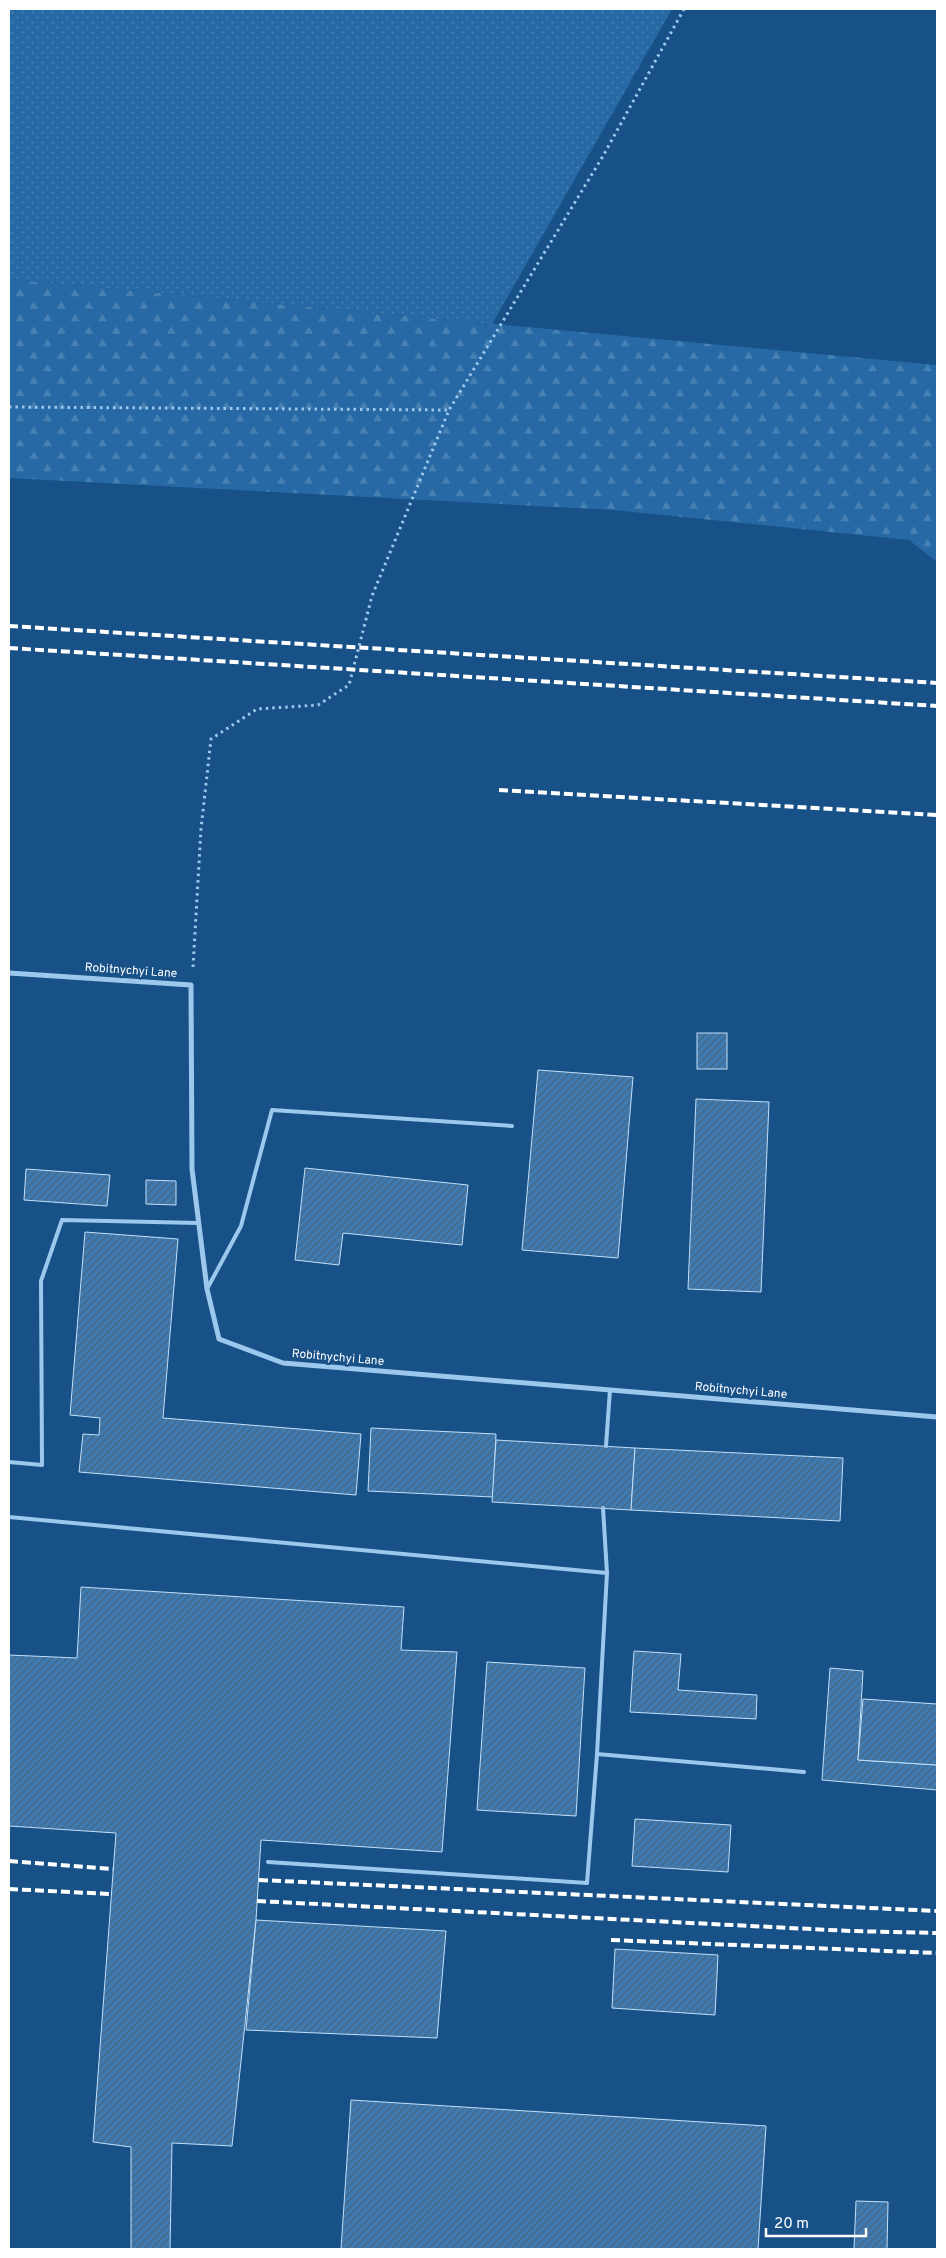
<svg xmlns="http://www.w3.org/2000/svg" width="946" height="2258" font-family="Overpass,sans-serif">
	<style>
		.forest { fill: url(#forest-firs) }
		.garden { fill: url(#garden-dots) }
		.building { fill: url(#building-hatch); stroke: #c3e0fa }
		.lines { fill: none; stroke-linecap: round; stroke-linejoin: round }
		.path { stroke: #9dc8ee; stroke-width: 3; stroke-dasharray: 2.5 4; stroke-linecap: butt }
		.lane { stroke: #9dc8ee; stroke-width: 4 }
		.street { stroke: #9dc8ee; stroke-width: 5 }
		.rail { stroke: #fff; stroke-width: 4; stroke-dasharray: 9 4; stroke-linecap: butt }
		.labels { text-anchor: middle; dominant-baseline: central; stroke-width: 5; stroke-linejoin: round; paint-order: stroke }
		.street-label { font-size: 12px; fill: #fff; stroke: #175187 }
	</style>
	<defs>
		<pattern id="forest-firs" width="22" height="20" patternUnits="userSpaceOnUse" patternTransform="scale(1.25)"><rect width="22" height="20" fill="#2669a5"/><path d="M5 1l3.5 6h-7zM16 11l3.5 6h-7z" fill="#4780b2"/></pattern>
		<pattern id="garden-dots" width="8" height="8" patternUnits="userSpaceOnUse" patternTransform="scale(1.25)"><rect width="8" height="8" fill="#2669a5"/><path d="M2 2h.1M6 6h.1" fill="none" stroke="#4780b2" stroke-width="1.8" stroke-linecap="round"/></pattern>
		<pattern id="building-hatch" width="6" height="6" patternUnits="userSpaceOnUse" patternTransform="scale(1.25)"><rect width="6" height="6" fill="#3f7bb1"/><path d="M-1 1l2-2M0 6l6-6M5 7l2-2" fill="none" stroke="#46647e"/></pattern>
	</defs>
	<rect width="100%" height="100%" fill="#175187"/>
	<polygon class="forest" points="9,279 937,365 937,562 909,540 613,510 9,478"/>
	<polygon class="garden" points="9,9 672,9 492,324 9,279"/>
	<g class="building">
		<rect x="697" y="1033" width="30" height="36"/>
		<polygon points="538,1070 633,1077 618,1258 522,1250"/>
		<polygon points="696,1099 769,1102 761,1292 688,1289"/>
		<polygon points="305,1168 468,1185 462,1245 343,1233 339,1265 295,1260"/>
		<polygon points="26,1169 110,1175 107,1206 24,1200"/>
		<polygon points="146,1180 176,1181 176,1205 146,1204"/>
		<polygon points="85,1232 178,1239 163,1418 361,1434 356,1495 79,1472 83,1434 99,1435 100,1418 70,1415"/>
		<polygon points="371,1428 496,1434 493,1497 368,1491"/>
		<polygon points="496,1440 635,1448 631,1510 492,1502"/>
		<polygon points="635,1448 843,1458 840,1521 631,1510"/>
		<polygon points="81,1587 404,1607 401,1650 457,1652 442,1852 261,1840 256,1920 232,2146 172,2143 170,2249 131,2249 131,2147 93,2142 116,1833 9,1826 9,1655 77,1658"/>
		<polygon points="634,1651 681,1654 678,1690 757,1695 756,1719 630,1712"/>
		<polygon points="487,1662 585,1668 576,1816 477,1810"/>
		<polygon points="830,1668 863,1671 858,1760 937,1765 937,1790 822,1780"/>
		<polygon points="863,1699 937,1704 937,1765 858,1760"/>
		<polygon points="635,1819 731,1825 728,1872 632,1866"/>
		<polygon points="256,1920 446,1931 437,2038 246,2030"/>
		<polygon points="615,1949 718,1955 715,2015 612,2008"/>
		<polygon points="351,2100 766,2126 758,2249 341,2249"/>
		<polygon points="856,2201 888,2202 887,2249 854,2249"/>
	</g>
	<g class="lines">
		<g class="path">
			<polyline points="9,407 449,410"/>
			<polyline points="193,967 201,829 211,739 257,709 318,705 349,685 372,596 449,410 603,156 684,9"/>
		</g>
		<g class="lane">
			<polyline points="207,1289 241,1226 272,1110 512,1126"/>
			<polyline points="606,1446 610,1390"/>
			<polyline points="9,1462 42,1465 41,1281 62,1220 198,1223"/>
			<polyline points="9,1517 607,1573 603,1508"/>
			<polyline points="597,1754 804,1772"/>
			<polyline points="268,1862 587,1883 597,1754 607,1573"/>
		</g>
		<polyline class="street" points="9,973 191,985 192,1169 207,1289 219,1339 283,1363 937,1417"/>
		<g class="rail">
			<polyline points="9,626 937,683"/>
			<polyline points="9,648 937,706"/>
			<polyline points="499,790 937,815"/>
			<polyline points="9,1861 113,1869"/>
			<polyline points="259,1880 937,1911"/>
			<polyline points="9,1889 110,1894"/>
			<polyline points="257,1901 850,1931 937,1933"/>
			<polyline points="611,1940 937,1953"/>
		</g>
	</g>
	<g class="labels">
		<g class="street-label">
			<text transform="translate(131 971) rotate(4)">Robitnychyi Lane</text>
			<text transform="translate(338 1358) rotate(5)">Robitnychyi Lane</text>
			<text transform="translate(741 1391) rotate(5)">Robitnychyi Lane</text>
		</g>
	</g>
	<rect width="946" height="2258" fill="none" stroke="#ffffff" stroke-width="20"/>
	<path d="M766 2228v8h100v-8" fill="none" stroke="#ffffff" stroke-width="2.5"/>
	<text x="774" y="2228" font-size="15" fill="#ffffff" stroke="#175187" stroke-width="4" paint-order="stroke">20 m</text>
</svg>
